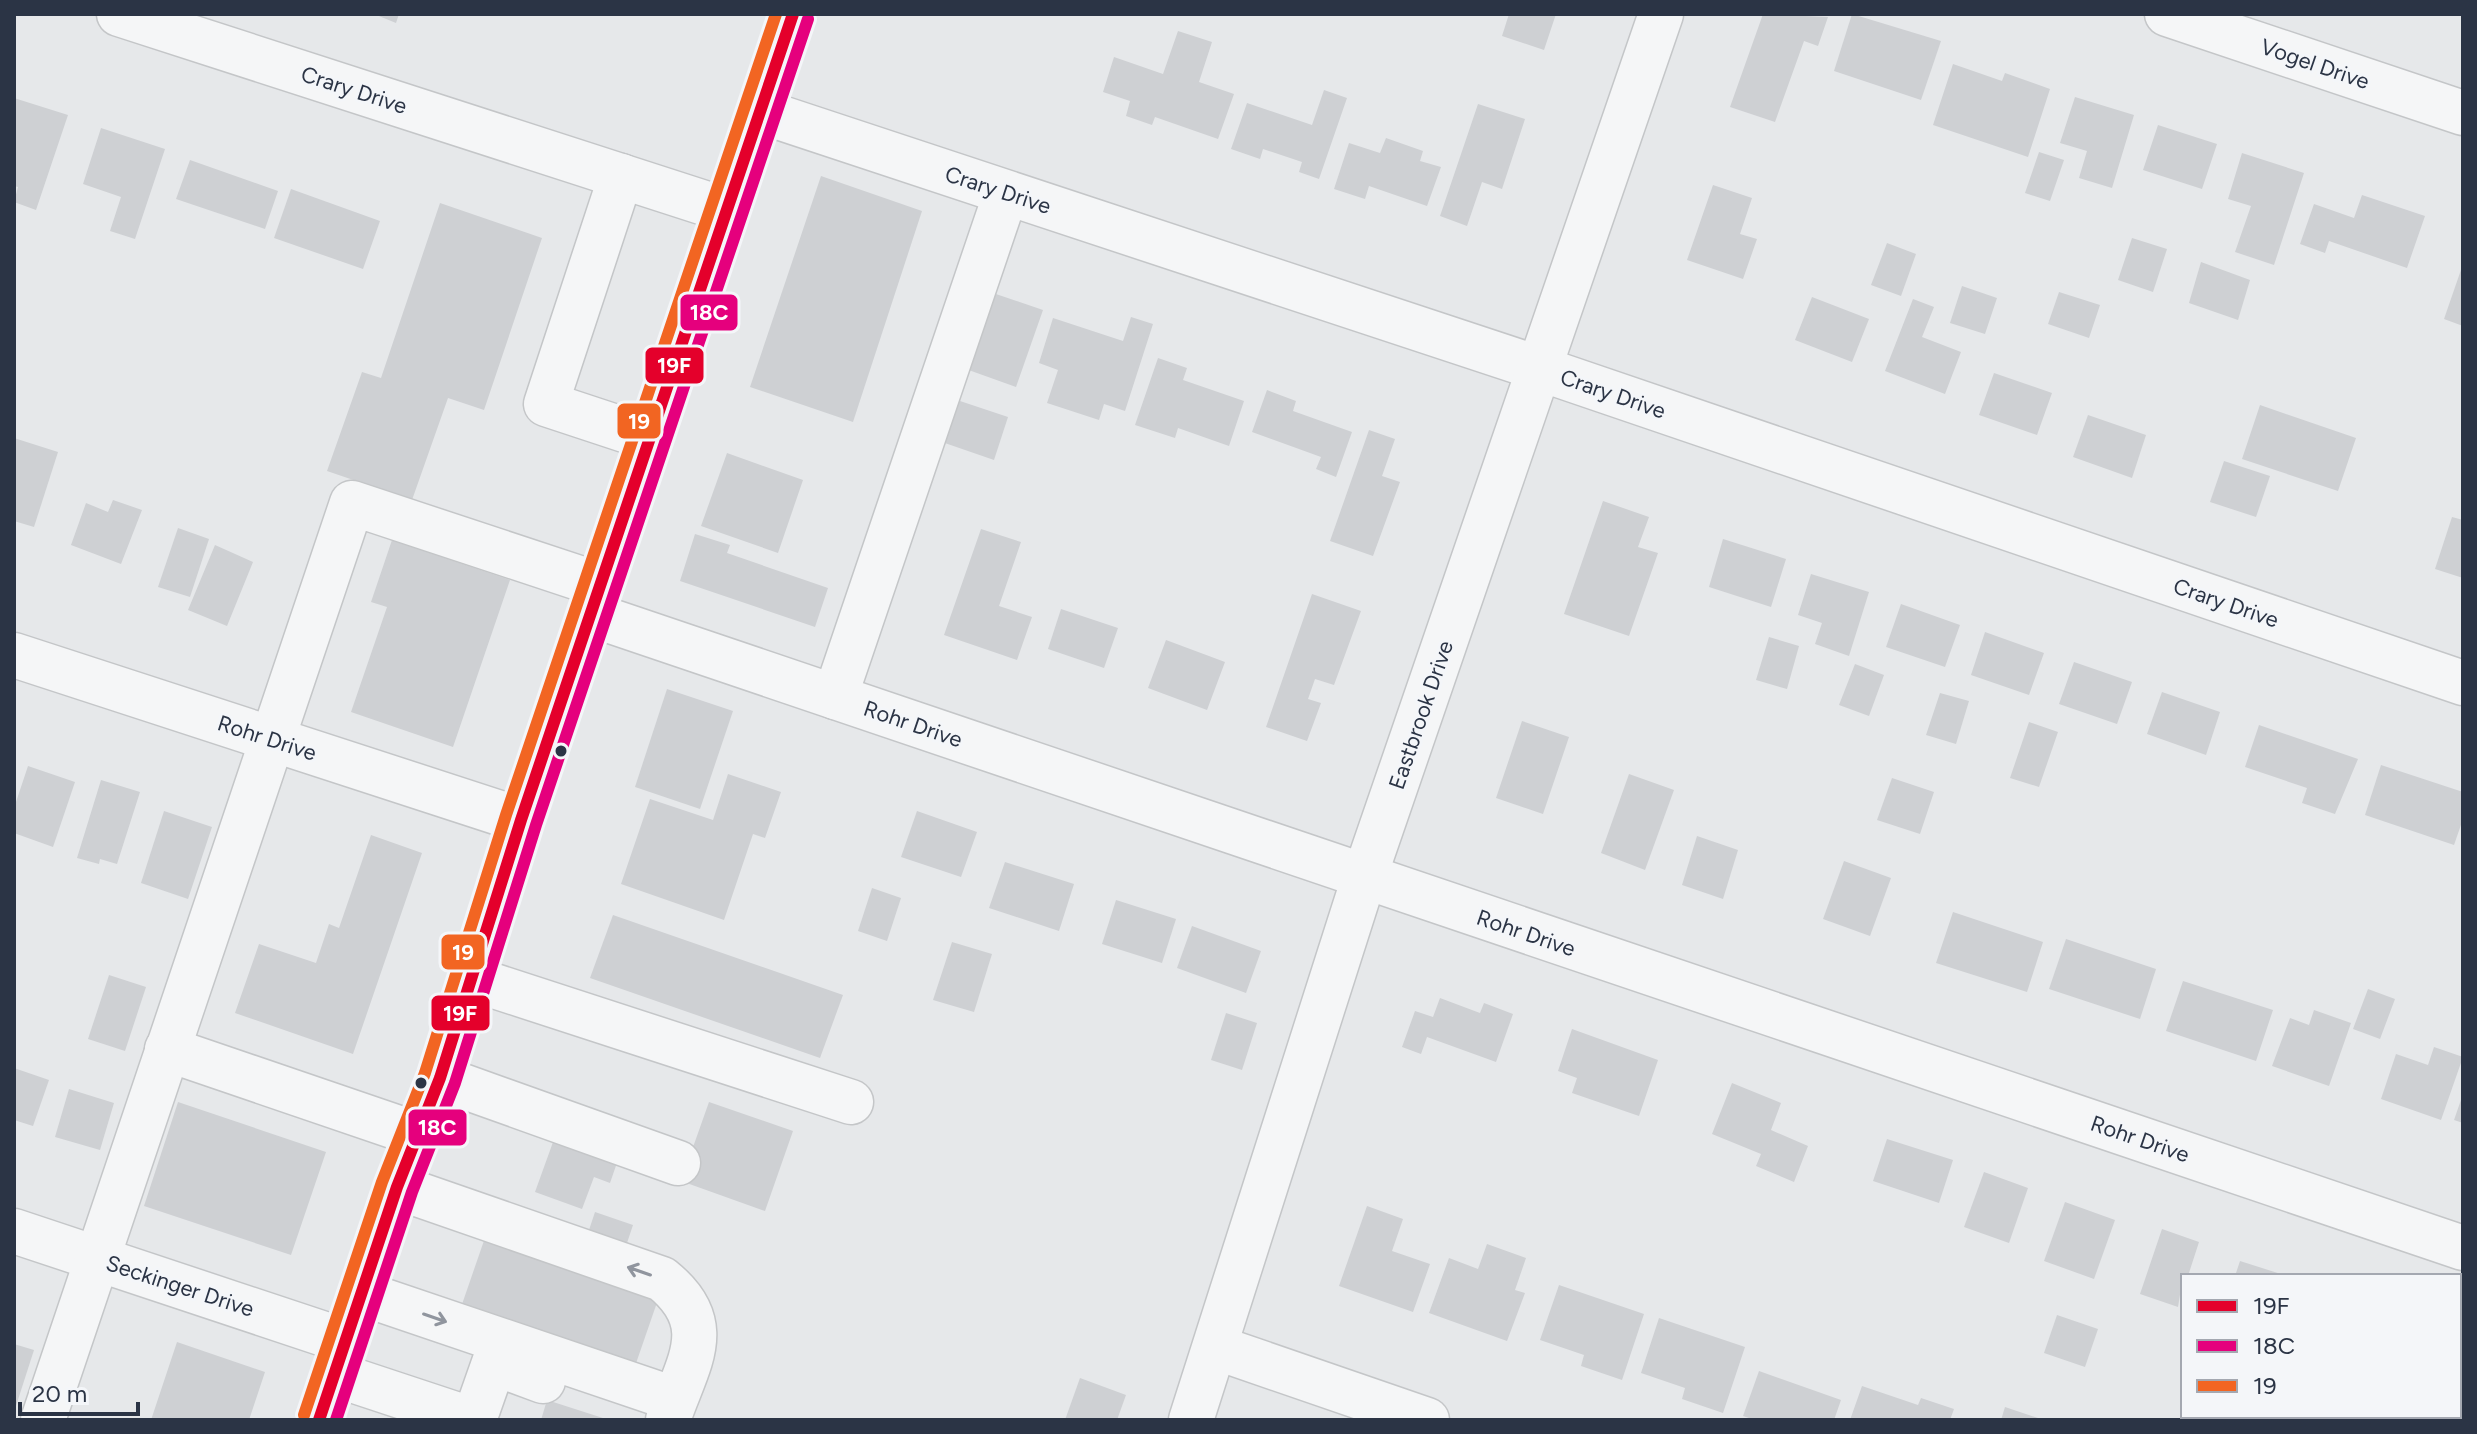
<svg xmlns="http://www.w3.org/2000/svg" width="2477" height="1434" font-family="Figtree,sans-serif">
	<style>
		.building { fill: #ced0d3 }
		.lines { fill: none; stroke-linecap: round; stroke-linejoin: round }
		.minor-casing { stroke: #c4c6c8; stroke-width: 47 }
		.major-casing { stroke: #c2c5c8; stroke-width: 47 }
		.minor { stroke: #f5f6f7; stroke-width: 44 }
		.major { stroke: #f8f8f8; stroke-width: 44 }
		.bus-1-casing { stroke: #f4f6f9; stroke-width: 18 }
		.bus-2-casing { stroke: #f4f6f9; stroke-width: 18 }
		.bus-3-casing { stroke: #f4f6f9; stroke-width: 18 }
		.bus-1 { stroke: #e4002b; stroke-width: 12 }
		.bus-2 { stroke: #e5007d; stroke-width: 12 }
		.bus-3 { stroke: #f26522; stroke-width: 12 }
		.oneway { stroke: #90959e }
		.bus-dot { fill: #2b3445; stroke: #f4f6f9; stroke-width: 3 }
		.labels { text-anchor: middle; dominant-baseline: central; stroke-width: 6; stroke-linejoin: round; paint-order: stroke }
		.street-label { font-size: 22px; fill: #2b3445; stroke: #f4f6f9 }
		.line-badge { stroke: #f4f6f9; stroke-width: 3 }
		.badge-label { font-size: 22px; text-anchor: middle; font-weight: bold; fill: #fff }
	</style>
	<rect width="100%" height="100%" fill="#e6e8ea"/>
	<g class="building">
		<polygon points="374,14 399,14 396,23"/>
		<polygon points="1509,14 1556,14 1544,50 1502,36"/>
		<polygon points="1763,14 1828,17 1818,46 1804,41 1775,122 1730,107"/>
		<polygon points="1852,14 1941,41 1921,100 1834,71"/>
		<polygon points="1178,31 1212,42 1199,82 1234,94 1218,139 1155,117 1152,125 1126,116 1130,101 1103,92 1114,57 1163,74"/>
		<polygon points="1953,64 2002,81 2005,73 2050,89 2028,157 1933,125"/>
		<polygon points="1324,90 1347,98 1319,179 1299,172 1302,162 1263,149 1260,159 1231,149 1247,103 1312,125"/>
		<polygon points="2075,97 2134,115 2112,188 2079,178 2087,151 2060,143"/>
		<polygon points="14,98 68,115 36,210 14,202 18,187 14,186"/>
		<polygon points="1478,104 1525,119 1502,189 1482,182 1467,226 1440,216"/>
		<polygon points="2158,125 2217,144 2202,189 2143,170"/>
		<polygon points="101,128 165,149 135,239 110,231 121,197 83,184"/>
		<polygon points="1386,138 1423,151 1420,161 1441,167 1427,206 1369,186 1365,199 1334,189 1349,143 1380,153"/>
		<polygon points="2039,152 2064,160 2050,201 2025,193"/>
		<polygon points="2242,153 2304,173 2274,265 2235,252 2251,206 2228,199"/>
		<polygon points="190,160 278,191 265,229 176,199"/>
		<polygon points="821,176 922,211 853,422 750,387"/>
		<polygon points="1713,185 1752,198 1740,234 1757,239 1743,279 1687,260"/>
		<polygon points="291,189 380,221 363,269 274,238"/>
		<polygon points="2362,195 2425,216 2407,268 2329,241 2325,253 2300,244 2314,204 2354,218"/>
		<polygon points="440,203 542,238 484,410 448,398 412,500 327,471 362,372 381,378"/>
		<polygon points="2132,238 2167,249 2153,292 2118,280"/>
		<polygon points="1887,243 1916,254 1901,296 1871,285"/>
		<polygon points="2201,262 2250,280 2238,320 2189,303"/>
		<polygon points="2463,264 2463,326 2444,319"/>
		<polygon points="1962,286 1997,298 1985,334 1950,323"/>
		<polygon points="990,292 1043,310 1016,387 963,368"/>
		<polygon points="2059,292 2100,305 2089,338 2048,324"/>
		<polygon points="1812,297 1869,319 1852,362 1795,340"/>
		<polygon points="1913,299 1934,307 1922,337 1961,352 1945,394 1885,371"/>
		<polygon points="1131,317 1153,324 1125,411 1104,404 1099,420 1047,403 1058,370 1039,363 1053,318 1123,341"/>
		<polygon points="1158,358 1187,368 1183,380 1244,401 1229,446 1178,428 1175,438 1135,425"/>
		<polygon points="1994,373 2052,393 2037,435 1979,415"/>
		<polygon points="1267,390 1296,401 1293,411 1352,432 1336,477 1316,469 1321,457 1252,432"/>
		<polygon points="954,399 1008,417 994,460 939,441"/>
		<polygon points="2260,405 2356,438 2338,491 2242,459"/>
		<polygon points="2088,415 2146,435 2132,478 2073,457"/>
		<polygon points="1369,430 1395,439 1382,476 1400,482 1373,556 1330,541"/>
		<polygon points="14,438 58,452 34,527 14,521"/>
		<polygon points="727,453 803,480 778,553 701,526"/>
		<polygon points="2224,461 2270,476 2256,517 2210,502"/>
		<polygon points="113,500 142,510 121,564 71,545 86,503 108,512"/>
		<polygon points="1603,501 1649,517 1638,547 1658,553 1629,636 1564,614"/>
		<polygon points="2452,517 2463,520 2463,578 2435,569"/>
		<polygon points="178,528 209,539 190,597 158,587"/>
		<polygon points="981,529 1021,542 999,606 1032,617 1017,660 944,635"/>
		<polygon points="695,534 730,545 727,553 828,588 815,627 680,581"/>
		<polygon points="1723,539 1786,559 1771,607 1709,587"/>
		<polygon points="392,540 510,580 453,747 351,712 387,607 371,602"/>
		<polygon points="215,545 253,562 227,626 188,610"/>
		<polygon points="1811,574 1869,592 1849,656 1815,644 1822,623 1798,615"/>
		<polygon points="1312,594 1361,611 1334,685 1315,679 1308,699 1321,703 1307,741 1266,727"/>
		<polygon points="1901,604 1960,625 1945,667 1886,647"/>
		<polygon points="1061,609 1118,628 1104,668 1048,649"/>
		<polygon points="1985,632 2044,653 2029,695 1971,675"/>
		<polygon points="1769,637 1799,646 1787,689 1756,680"/>
		<polygon points="1166,640 1225,662 1207,710 1148,688"/>
		<polygon points="2074,662 2132,682 2117,724 2059,704"/>
		<polygon points="1855,664 1884,675 1869,716 1839,705"/>
		<polygon points="667,689 733,711 700,809 635,787"/>
		<polygon points="2162,692 2220,712 2206,755 2147,734"/>
		<polygon points="1940,693 1969,701 1956,744 1926,735"/>
		<polygon points="1522,721 1569,737 1543,814 1496,798"/>
		<polygon points="2029,722 2058,732 2039,787 2010,778"/>
		<polygon points="2259,725 2358,759 2335,814 2302,803 2307,788 2245,767"/>
		<polygon points="2381,765 2463,792 2463,819 2454,845 2365,815"/>
		<polygon points="28,766 75,782 53,847 14,833 14,808"/>
		<polygon points="728,774 781,792 765,838 753,834 724,920 621,884 650,799 713,820"/>
		<polygon points="1629,774 1674,790 1645,870 1601,853"/>
		<polygon points="1892,778 1934,792 1920,834 1877,820"/>
		<polygon points="101,780 140,792 117,864 100,859 99,864 77,858"/>
		<polygon points="164,811 212,827 188,899 141,883"/>
		<polygon points="917,811 977,832 961,877 901,857"/>
		<polygon points="371,835 422,853 353,1054 235,1013 259,944 316,963 329,924 339,928"/>
		<polygon points="1697,836 1738,850 1723,899 1682,885"/>
		<polygon points="1844,861 1891,878 1870,936 1823,919"/>
		<polygon points="1005,862 1074,884 1059,931 989,908"/>
		<polygon points="872,888 901,898 887,941 858,931"/>
		<polygon points="1116,900 1176,919 1162,963 1102,944"/>
		<polygon points="1953,912 2043,942 2027,992 1936,963"/>
		<polygon points="613,915 843,995 820,1058 590,978"/>
		<polygon points="1192,926 1261,951 1246,993 1177,968"/>
		<polygon points="2066,939 2156,969 2140,1019 2049,989"/>
		<polygon points="952,942 992,954 974,1012 933,1000"/>
		<polygon points="109,975 146,987 125,1051 88,1039"/>
		<polygon points="2183,981 2273,1010 2256,1061 2166,1031"/>
		<polygon points="2368,989 2395,999 2380,1039 2353,1029"/>
		<polygon points="1440,998 1480,1013 1484,1003 1513,1014 1496,1062 1427,1037 1421,1054 1402,1047 1415,1011 1433,1017"/>
		<polygon points="2314,1010 2351,1023 2329,1086 2272,1066 2290,1018 2309,1025"/>
		<polygon points="1226,1013 1257,1023 1242,1070 1211,1060"/>
		<polygon points="1572,1029 1658,1060 1639,1116 1572,1093 1577,1078 1558,1071"/>
		<polygon points="2434,1047 2463,1057 2441,1120 2381,1099 2396,1054 2428,1065"/>
		<polygon points="14,1068 49,1080 33,1126 14,1120"/>
		<polygon points="1732,1083 1781,1103 1771,1130 1808,1146 1794,1182 1756,1166 1761,1154 1712,1134"/>
		<polygon points="69,1089 114,1103 100,1150 55,1137"/>
		<polygon points="2463,1094 2463,1123 2454,1120"/>
		<polygon points="178,1102 326,1152 291,1255 144,1206"/>
		<polygon points="709,1102 793,1131 765,1211 681,1181"/>
		<polygon points="557,1131 620,1154 610,1183 594,1177 582,1209 535,1192"/>
		<polygon points="1887,1139 1953,1160 1939,1203 1873,1181"/>
		<polygon points="1984,1172 2028,1188 2009,1243 1964,1227"/>
		<polygon points="2065,1202 2115,1220 2094,1279 2044,1261"/>
		<polygon points="1367,1206 1403,1219 1392,1251 1430,1264 1413,1312 1339,1286"/>
		<polygon points="595,1212 633,1225 624,1252 586,1239"/>
		<polygon points="488,1229 662,1288 633,1372 459,1313"/>
		<polygon points="2162,1229 2199,1242 2188,1276 2183,1276 2178,1307 2140,1294"/>
		<polygon points="1487,1244 1526,1258 1515,1290 1525,1293 1507,1341 1429,1313 1449,1258 1478,1269"/>
		<polygon points="2240,1261 2284,1275 2284,1276 2235,1276"/>
		<polygon points="1559,1285 1644,1314 1622,1380 1581,1366 1584,1355 1540,1340"/>
		<polygon points="2057,1315 2098,1329 2085,1367 2044,1353"/>
		<polygon points="1659,1318 1745,1347 1723,1413 1682,1399 1685,1388 1641,1373"/>
		<polygon points="177,1342 265,1372 249,1420 151,1420"/>
		<polygon points="14,1344 34,1350 15,1409 14,1409"/>
		<polygon points="2459,1352 2463,1354 2463,1406 2459,1405"/>
		<polygon points="1759,1371 1841,1400 1834,1420 1755,1420 1743,1416"/>
		<polygon points="1080,1378 1126,1395 1117,1420 1065,1420"/>
		<polygon points="1862,1386 1918,1405 1921,1398 1954,1409 1950,1420 1850,1420"/>
		<polygon points="547,1400 606,1419 606,1420 541,1420"/>
		<polygon points="2005,1407 2041,1419 2041,1420 2001,1420"/>
	</g>
	<g class="lines">
		<defs>
			<g id="minor">
				<polyline points="119,14 726,210"/>
				<polyline points="2167,14 2463,113"/>
				<polyline points="760,111 1541,369 2463,683"/>
				<polyline points="621,176 546,404 649,438"/>
				<polyline points="590,614 2463,1248"/>
				<polyline points="14,655 521,820"/>
				<polyline points="835,697 1006,193"/>
				<polyline points="473,979 851,1102"/>
				<polyline points="167,1049 419,1135"/>
				<polyline points="440,1078 678,1163"/>
				<path d="M397,1187L662,1279C719,1325 687,1363 668,1420"/>
				<polyline points="14,1231 345,1341"/>
				<polyline points="361,1293 674,1399"/>
				<polyline points="1215,1347 1427,1420"/>
				<polyline points="334,1374 473,1420"/>
				<polyline points="43,1420 352,503 600,585"/>
				<polyline points="474,1420 494,1363 543,1381"/>
				<polyline points="1191,1420 1364,878 1661,14"/>
			</g>
			<polyline id="major" points="319,1420 397,1187 440,1078 521,820 793,14"/>
		</defs>
		<use href="#minor" class="minor-casing"/>
		<use href="#major" class="major-casing"/>
		<use href="#minor" class="minor"/>
		<use href="#major" class="major"/>
		<defs>
			<polyline id="bus-1" points="319,1420 397,1187 440,1078 521,820 793,14"/>
			<polyline id="bus-2" points="336,1420 412,1192 455,1083 536,825 808,19"/>
			<polyline id="bus-3" points="304,1415 382,1182 425,1073 506,815 776,14"/>
		</defs>
		<use href="#bus-1" class="bus-1-casing"/>
		<use href="#bus-2" class="bus-2-casing"/>
		<use href="#bus-3" class="bus-3-casing"/>
		<use href="#bus-1" class="bus-1"/>
		<use href="#bus-2" class="bus-2"/>
		<use href="#bus-3" class="bus-3"/>
	</g>
	<defs><path id="oneway-shaft" d="M-6 0H5M1.5-3L5.5 0L1.5 3" fill="none" stroke-width="1.6" stroke-linecap="round" stroke-linejoin="round" transform="scale(2)"/></defs>
	<g class="oneway">
		<use href="#oneway-shaft" transform="translate(639 1271) rotate(-161)"/>
		<use href="#oneway-shaft" transform="translate(435 1318) rotate(19)"/>
	</g>
	<g class="bus-dot">
		<circle cx="561" cy="751" r="7"/>
		<circle cx="421" cy="1083" r="7"/>
	</g>
	<g class="labels">
		<g class="street-label">
			<text transform="translate(2315 64) rotate(19)">Vogel Drive</text>
			<text transform="translate(354 90) rotate(18)">Crary Drive</text>
			<text transform="translate(998 190) rotate(18)">Crary Drive</text>
			<text transform="translate(1613 394) rotate(19)">Crary Drive</text>
			<text transform="translate(2226 603) rotate(19)">Crary Drive</text>
			<text transform="translate(1421 715) rotate(-71)">Eastbrook Drive</text>
			<text transform="translate(913 724) rotate(19)">Rohr Drive</text>
			<text transform="translate(267 738) rotate(18)">Rohr Drive</text>
			<text transform="translate(1526 933) rotate(19)">Rohr Drive</text>
			<text transform="translate(2140 1139) rotate(19)">Rohr Drive</text>
			<text transform="translate(180 1286) rotate(18)">Seckinger Drive</text>
		</g>
	</g>
	<g class="line-badge">
		<rect x="679" y="293" width="60" height="39" rx="8" fill="#e5007d"/>
		<rect x="644" y="346" width="61" height="39" rx="8" fill="#e4002b"/>
		<rect x="616" y="402" width="46" height="38" rx="8" fill="#f26522"/>
		<rect x="440" y="933" width="46" height="38" rx="8" fill="#f26522"/>
		<rect x="430" y="994" width="61" height="38" rx="8" fill="#e4002b"/>
		<rect x="407" y="1108" width="61" height="39" rx="8" fill="#e5007d"/>
	</g>
	<g class="badge-label">
		<text x="709" y="320">18C</text>
		<text x="674" y="373">19F</text>
		<text x="639" y="429">19</text>
		<text x="463" y="960">19</text>
		<text x="460" y="1021">19F</text>
		<text x="437" y="1135">18C</text>
	</g>
	<rect width="2477" height="1434" fill="none" stroke="#2b3445" stroke-width="32"/>
	<rect x="2181" y="1274" width="280" height="144" fill="#f4f6f9" stroke="#a4a8b1" stroke-width="2"/>
	<rect x="2197" y="1300" width="40" height="12" fill="#e4002b" stroke="#a4a8b1" stroke-width="2"/>
	<text x="2253" y="1314" font-size="24" fill="#2b3445">19F</text>
	<rect x="2197" y="1340" width="40" height="12" fill="#e5007d" stroke="#a4a8b1" stroke-width="2"/>
	<text x="2253" y="1354" font-size="24" fill="#2b3445">18C</text>
	<rect x="2197" y="1380" width="40" height="12" fill="#f26522" stroke="#a4a8b1" stroke-width="2"/>
	<text x="2253" y="1394" font-size="24" fill="#2b3445">19</text>
	<path d="M20 1402v12h118v-12" fill="none" stroke="#2b3445" stroke-width="4"/>
	<text x="32" y="1402" font-size="24" fill="#2b3445" stroke="#f4f6f9" stroke-width="6" paint-order="stroke">20 m</text>
</svg>
